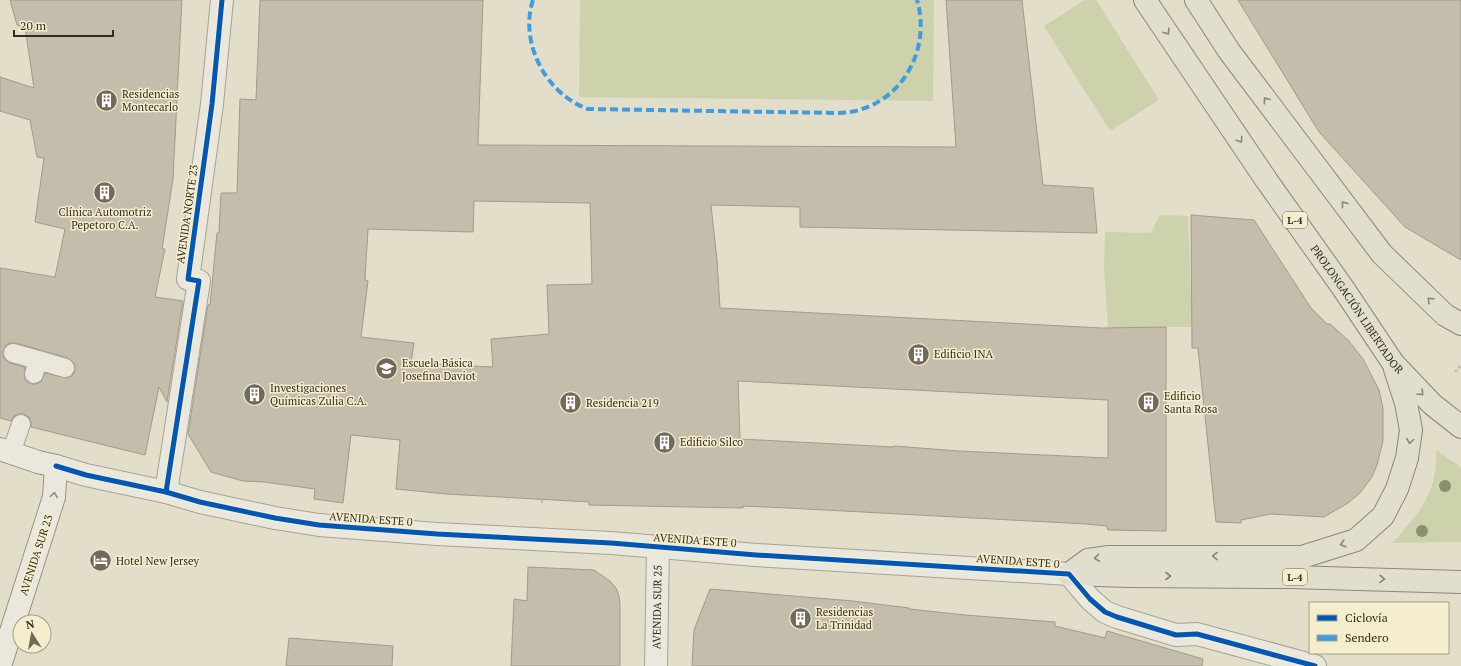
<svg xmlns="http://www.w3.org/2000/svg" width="1461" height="666" font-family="'PT Serif',serif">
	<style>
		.green { fill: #cdd2ad }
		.building { fill: #c5bdab; stroke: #a29a8a; fill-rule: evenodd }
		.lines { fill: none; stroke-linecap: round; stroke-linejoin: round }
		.lane-casing { stroke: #a7a294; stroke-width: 20 }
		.street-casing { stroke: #a7a294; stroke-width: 24 }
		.secondary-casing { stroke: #969284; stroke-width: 24 }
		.primary-casing { stroke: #8c887a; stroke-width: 24 }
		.path { stroke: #c2bfb3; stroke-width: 2.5; stroke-dasharray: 3 2; stroke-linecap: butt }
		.lane { stroke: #eae7dc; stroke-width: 18 }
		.street { stroke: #eae7dc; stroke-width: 22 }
		.secondary { stroke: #eae7dc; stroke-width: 22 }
		.primary { stroke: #e1decd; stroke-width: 22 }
		.quiet { stroke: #3e9cdf; stroke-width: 4; stroke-dasharray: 8 4; stroke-linecap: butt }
		.cycleway-casing { stroke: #f4eecf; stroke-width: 8 }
		.cycleway { stroke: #0057b8; stroke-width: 5 }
		.tree { fill: #88906f }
		.oneway { stroke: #8a8475 }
		.oneway2 { stroke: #8f897c }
		.labels { text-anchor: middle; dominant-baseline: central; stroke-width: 3; stroke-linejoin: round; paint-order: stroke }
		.shield { fill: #f4eecf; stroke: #6e6652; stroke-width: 1 }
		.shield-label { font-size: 10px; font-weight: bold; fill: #342b1d }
		.poi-label { font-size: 11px; fill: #342b1d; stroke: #f4eecf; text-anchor: start }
		.street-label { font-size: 11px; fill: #342b1d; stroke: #f4eecf }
	</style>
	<rect width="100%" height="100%" fill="#e2deca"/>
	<g class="green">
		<polygon points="580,0 934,0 933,101 579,97"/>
		<polygon points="1085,0 1096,0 1159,100 1110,131 1044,26"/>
		<polygon points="1160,215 1188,216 1192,327 1108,327 1104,270 1105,232 1151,233"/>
		<path d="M1436,450L1461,467V542L1392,543C1409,525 1428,504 1434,478C1436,469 1436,459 1436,450Z"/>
	</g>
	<g class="building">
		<path d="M10,0H182L173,179L162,249H165L155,297L183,301L167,402L159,387L145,455L31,427V422L29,417L24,414H19L14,416L11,421L0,418V268L55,277L65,229L35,222L44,158L37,157L30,120L0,111V77L34,88L25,27L17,25ZM10,343H16L68,358L72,361L75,365V371L72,376L67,378L45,373L41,382L36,384H31L26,381L24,377L25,367L10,363L5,360L3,356V350L6,345Z"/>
		<path d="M260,0H483L478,145L956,147L946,0H1022L1043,185L1093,188L1097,233L800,227V207L711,205L717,260L720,308L1102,328L1166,327V531L1108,530L1107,526L1086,524L787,508L743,506V508L589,505V502L446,494L396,489L400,440L351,435L343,503L314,499L315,489L264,482L243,481L211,472L188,434L208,305H210L217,233H219L221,193H237L240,99L256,100ZM474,201L590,203L592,284L547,285L549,334L491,339L493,367L411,363L414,343L361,337L368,281L365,280L368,229L473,232ZM738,381L1108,400V458L959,451L894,446V447L740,439Z"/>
		<polygon points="1238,0 1461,0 1461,260 1405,227 1319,132"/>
		<polygon points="1191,215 1254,220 1311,308 1327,324 1330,324 1349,341 1363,359 1379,390 1383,408 1383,441 1377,465 1372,477 1360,493 1348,503 1324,517 1271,514 1241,520 1241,523 1216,522 1198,348 1192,348"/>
		<polygon points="528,567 594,570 610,581 616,588 619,596 620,604 620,666 511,666 514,599 527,601"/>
		<polygon points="710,589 853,601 909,608 909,609 965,615 1055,622 1055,626 1105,638 1107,631 1203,659 1202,666 692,666 694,630"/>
		<polygon points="289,638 393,646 392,666 286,666"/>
	</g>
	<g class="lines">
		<defs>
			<g id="lane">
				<polyline points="13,353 38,360 34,374"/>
				<polyline points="38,360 65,368"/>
				<polyline points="11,453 21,424"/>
			</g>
			<g id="street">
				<polyline points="56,466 86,475 166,492 200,502 275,518 319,525 437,534 611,543 756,555 1069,574 1090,599 1105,612 1117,617 1176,635 1197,634 1315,666"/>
				<polyline points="166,492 199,281 188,279 212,104 222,0"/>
				<path id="s1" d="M656,666L658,547"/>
			</g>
			<polyline id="secondary" points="0,449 38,462 56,466 54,497 0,666"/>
			<g id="primary">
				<path id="s2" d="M1145,0L1267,181L1343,288L1393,363L1432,404L1461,427"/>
				<polyline points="1196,0 1229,51 1382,254 1445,315 1461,324"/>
				<polyline points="1069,574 1088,560 1109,557 1302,557 1356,540 1383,516 1397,489 1407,458 1411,430 1406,403 1395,369"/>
				<polyline points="1069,574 1129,576 1290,577 1461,582"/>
			</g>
		</defs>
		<use href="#lane" class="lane-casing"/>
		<use href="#street" class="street-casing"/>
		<use href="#secondary" class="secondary-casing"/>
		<use href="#primary" class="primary-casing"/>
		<g class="path">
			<polyline points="1455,372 1461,365"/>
			<polyline points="508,494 508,500"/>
			<polyline points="542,503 542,495"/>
		</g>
		<use href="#lane" class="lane"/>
		<use href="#street" class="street"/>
		<use href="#secondary" class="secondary"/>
		<use href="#primary" class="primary"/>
		<path class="quiet" d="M533,0C519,43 546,94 588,109L838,113C896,112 933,54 917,0"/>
		<defs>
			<g id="cycleway">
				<polyline points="56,466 86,475 166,492 200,502 275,518 319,525 437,534 611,543 756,555 1069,574 1090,599 1105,612 1117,617 1176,635 1197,634 1315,666"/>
				<polyline points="166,492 199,281 188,279 212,104 222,0"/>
			</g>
		</defs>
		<use href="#cycleway" class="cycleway-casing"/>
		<use href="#cycleway" class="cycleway"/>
	</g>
	<g class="tree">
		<circle cx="1445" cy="486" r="6"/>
		<circle cx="1422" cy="531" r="6"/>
	</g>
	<defs><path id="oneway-chevron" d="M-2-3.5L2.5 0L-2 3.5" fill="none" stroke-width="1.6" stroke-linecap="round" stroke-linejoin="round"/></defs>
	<g class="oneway">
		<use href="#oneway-chevron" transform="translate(1167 32) rotate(56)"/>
		<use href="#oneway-chevron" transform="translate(1266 100) rotate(-127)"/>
		<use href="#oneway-chevron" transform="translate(1240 140) rotate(56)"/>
		<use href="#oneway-chevron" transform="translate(1344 204) rotate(-127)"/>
		<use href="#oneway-chevron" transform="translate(1430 300) rotate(-136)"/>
		<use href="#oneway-chevron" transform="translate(1421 393) rotate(47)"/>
		<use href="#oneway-chevron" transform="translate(1410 441) rotate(98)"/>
		<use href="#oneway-chevron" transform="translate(1343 544) rotate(163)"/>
		<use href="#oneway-chevron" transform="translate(1215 556) rotate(-179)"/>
		<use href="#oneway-chevron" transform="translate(1097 558) rotate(172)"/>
		<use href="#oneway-chevron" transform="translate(1168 576)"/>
		<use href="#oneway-chevron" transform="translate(1382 579) rotate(2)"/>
	</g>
	<use class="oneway2" href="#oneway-chevron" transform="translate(54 495) rotate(-82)"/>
	<defs>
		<symbol id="building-disc" viewBox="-11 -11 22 22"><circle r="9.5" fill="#716a5a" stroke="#f4eecf"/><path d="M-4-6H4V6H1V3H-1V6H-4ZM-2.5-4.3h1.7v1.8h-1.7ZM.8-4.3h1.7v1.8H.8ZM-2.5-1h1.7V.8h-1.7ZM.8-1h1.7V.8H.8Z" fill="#fff"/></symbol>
		<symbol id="school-disc" viewBox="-11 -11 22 22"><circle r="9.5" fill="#716a5a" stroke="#f4eecf"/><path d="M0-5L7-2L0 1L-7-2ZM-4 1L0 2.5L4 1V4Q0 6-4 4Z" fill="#fff"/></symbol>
		<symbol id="hotel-disc" viewBox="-11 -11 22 22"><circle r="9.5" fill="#716a5a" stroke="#f4eecf"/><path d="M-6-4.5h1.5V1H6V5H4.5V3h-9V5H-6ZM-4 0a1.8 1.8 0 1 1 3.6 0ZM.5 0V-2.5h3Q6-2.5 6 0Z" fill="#fff"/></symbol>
	</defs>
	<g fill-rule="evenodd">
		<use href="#building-disc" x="94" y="88" width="25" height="25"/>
		<use href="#building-disc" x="92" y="180" width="25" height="25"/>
		<use href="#building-disc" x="906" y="342" width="25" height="25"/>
		<use href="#school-disc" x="374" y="356" width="25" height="25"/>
		<use href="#building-disc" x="242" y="382" width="25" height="25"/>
		<use href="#building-disc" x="1136" y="390" width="25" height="25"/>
		<use href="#building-disc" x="558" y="390" width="25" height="25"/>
		<use href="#building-disc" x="652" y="430" width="25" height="25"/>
		<use href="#hotel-disc" x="88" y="548" width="25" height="25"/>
		<use href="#building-disc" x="788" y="606" width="25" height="25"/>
	</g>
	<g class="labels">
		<g class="shield">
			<rect x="1283" y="212" width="24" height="16" rx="3"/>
			<rect x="1283" y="569" width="24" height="16" rx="3"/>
		</g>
		<g class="shield-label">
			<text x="1295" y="220">L-4</text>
			<text x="1295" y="577">L-4</text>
		</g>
		<g class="poi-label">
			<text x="122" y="94">Residencias<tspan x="122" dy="13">Montecarlo</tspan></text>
			<text x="105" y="212" text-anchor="middle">Clínica Automotriz<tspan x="105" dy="13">Pepetoro C.A.</tspan></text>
			<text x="934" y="354">Edificio INA</text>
			<text x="402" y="363">Escuela Básica<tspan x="402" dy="13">Josefina Daviot</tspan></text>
			<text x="270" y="388">Investigaciones<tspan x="270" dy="13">Químicas Zulia C.A.</tspan></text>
			<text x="1164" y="396">Edificio<tspan x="1164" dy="13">Santa Rosa</tspan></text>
			<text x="586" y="403">Residencia 219</text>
			<text x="680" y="442">Edificio Silco</text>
			<text x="116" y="561">Hotel New Jersey</text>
			<text x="816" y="612">Residencias<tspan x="816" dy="13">La Trinidad</tspan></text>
		</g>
		<g class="street-label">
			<text transform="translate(187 214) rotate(-82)">AVENIDA NORTE 23</text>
			<text stroke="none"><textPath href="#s2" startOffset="375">PROLONGACIÓN LIBERTADOR</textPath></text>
			<text transform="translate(371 519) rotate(4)">AVENIDA ESTE 0</text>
			<text transform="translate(695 540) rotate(4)">AVENIDA ESTE 0</text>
			<text transform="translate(36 555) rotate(-72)">AVENIDA SUR 23</text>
			<text transform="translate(1018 561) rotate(4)">AVENIDA ESTE 0</text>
			<text stroke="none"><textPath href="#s1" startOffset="59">AVENIDA SUR 25</textPath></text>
		</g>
	</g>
	<rect x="1309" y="602" width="140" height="52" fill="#f4eecf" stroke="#a7a088"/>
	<rect x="1317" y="615" width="20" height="6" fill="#0057b8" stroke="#a7a088"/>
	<text x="1345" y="622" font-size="12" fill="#342b1d">Ciclovía</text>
	<rect x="1317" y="635" width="20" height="6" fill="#3e9cdf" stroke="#a7a088"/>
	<text x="1345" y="642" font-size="12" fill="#342b1d">Sendero</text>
	<g transform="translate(32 634) rotate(349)"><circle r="19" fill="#f4eecf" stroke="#a7a088"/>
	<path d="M0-3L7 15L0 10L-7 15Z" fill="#716a5a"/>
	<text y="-6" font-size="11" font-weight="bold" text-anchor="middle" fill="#342b1d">N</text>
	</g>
	<path d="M14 30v6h99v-6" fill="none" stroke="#342b1d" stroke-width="2"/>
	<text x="20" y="30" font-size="12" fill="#342b1d" stroke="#f4eecf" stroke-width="3" paint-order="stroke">20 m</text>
</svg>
